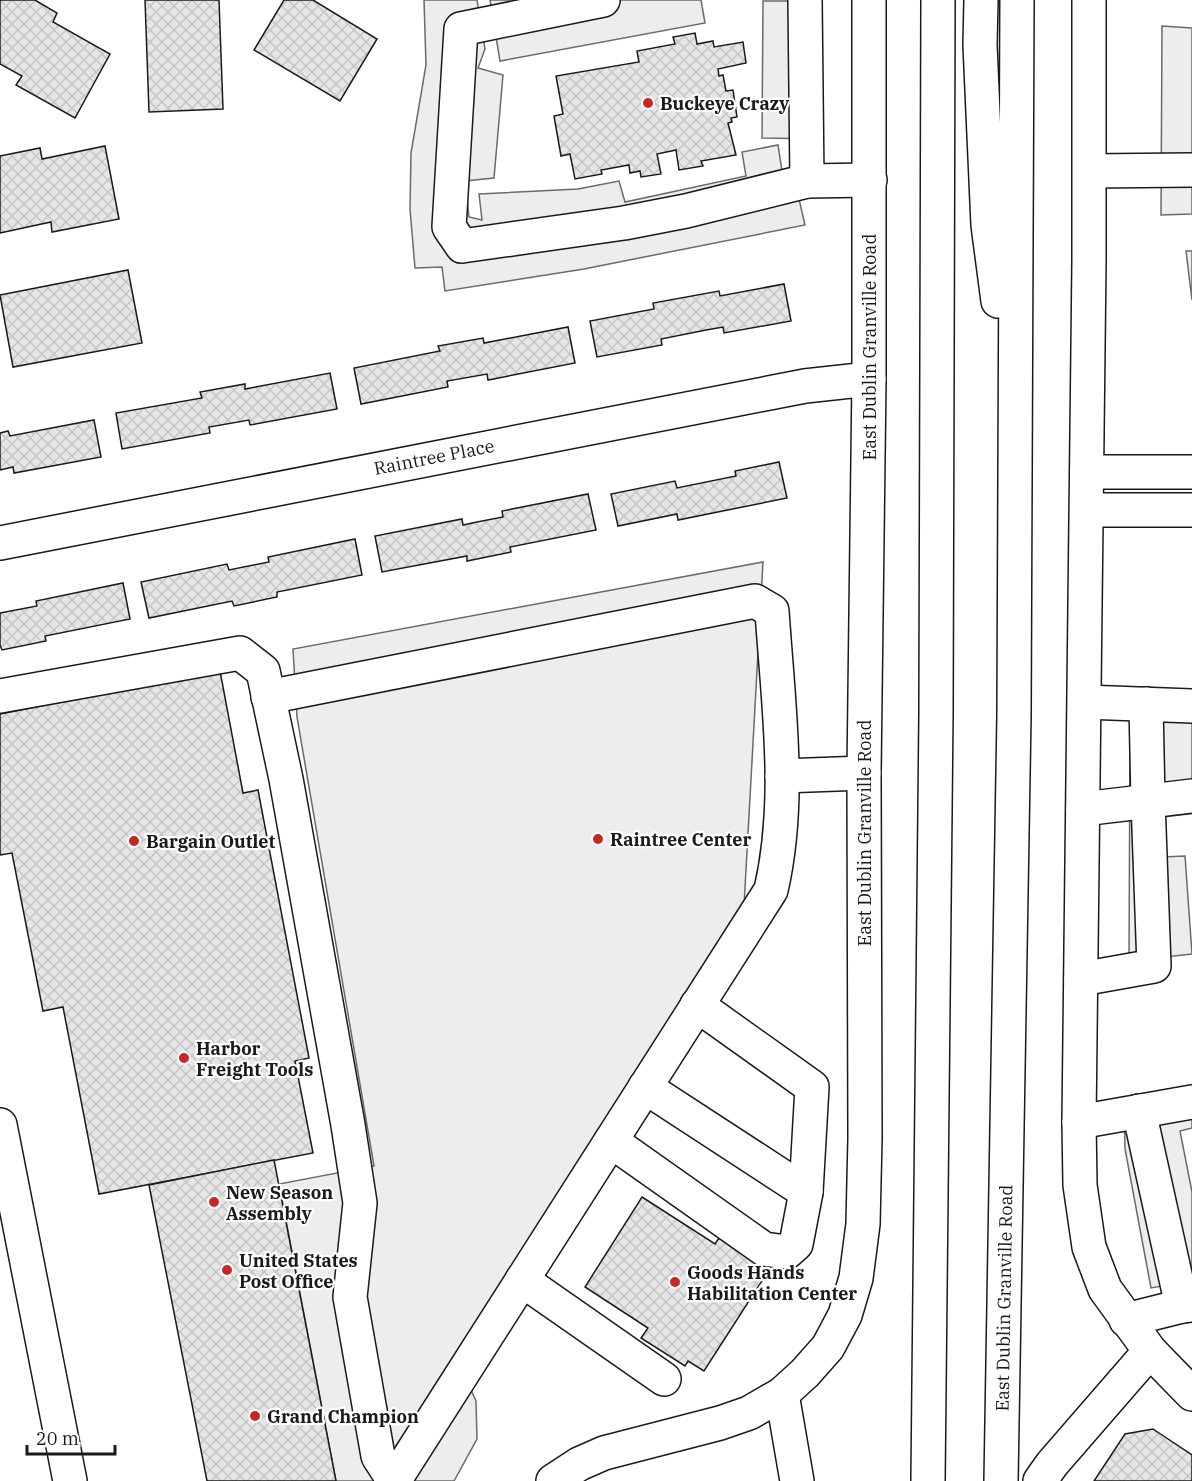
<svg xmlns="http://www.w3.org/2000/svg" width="1192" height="1481" font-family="'IBM Plex Serif',serif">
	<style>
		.parking { fill: #ededed; stroke: #6a6a6a; stroke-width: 1.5 }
		.building { fill: url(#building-cross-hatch); stroke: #1a1a1a; stroke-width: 1.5 }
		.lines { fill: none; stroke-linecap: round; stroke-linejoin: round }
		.minor-casing { stroke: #1a1a1a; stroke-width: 36 }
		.major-casing { stroke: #1a1a1a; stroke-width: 36 }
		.minor { stroke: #fff; stroke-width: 33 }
		.major { stroke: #fff; stroke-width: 33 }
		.poi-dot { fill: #c62828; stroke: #fff; stroke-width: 2 }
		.labels { text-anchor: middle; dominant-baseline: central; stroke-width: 4.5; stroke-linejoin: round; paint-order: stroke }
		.poi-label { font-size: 18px; font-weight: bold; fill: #1a1a1a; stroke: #fff; text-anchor: start }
		.street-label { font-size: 18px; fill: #1a1a1a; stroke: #fff }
	</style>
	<defs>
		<pattern id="building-cross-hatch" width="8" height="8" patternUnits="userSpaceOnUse" patternTransform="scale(1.5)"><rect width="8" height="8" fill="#e6e6e6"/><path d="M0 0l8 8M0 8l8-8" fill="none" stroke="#c5c5c5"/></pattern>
	</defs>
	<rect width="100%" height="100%" fill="#fff"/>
	<g class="parking">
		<polygon points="424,0 477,0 485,49 478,68 503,75 494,178 465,181 469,217 482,220 479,194 578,189 619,181 625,202 746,176 742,152 778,145 782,171 792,169 805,225 584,269 445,291 442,267 415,268 410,209 411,153 426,65"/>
		<polygon points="490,0 701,0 705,23 500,61"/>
		<polygon points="763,1 822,1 821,139 762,138"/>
		<polygon points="1162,26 1192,28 1192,214 1161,215"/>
		<polygon points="1186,251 1192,251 1192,300"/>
		<polygon points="763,562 744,906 458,1362 476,1401 477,1439 454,1481 336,1481 279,1184 374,1166 297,717 293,649"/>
		<polygon points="1192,689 1192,807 1165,809 1162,857 1185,856 1192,954 1129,961 1130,732 1148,692"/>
		<polygon points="1192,1092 1192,1128 1180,1131 1192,1192 1192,1281 1151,1288 1125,1149 1124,1104"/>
	</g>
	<g class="building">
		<polygon points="0,0 35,0 57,13 53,22 110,54 75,118 16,85 22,76 0,64"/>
		<polygon points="145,0 219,0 223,109 149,112"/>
		<polygon points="284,0 313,0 377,39 340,101 254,50"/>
		<polygon points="695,33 697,44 713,41 714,47 743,42 746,63 718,69 719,76 723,75 726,91 733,90 737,117 731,118 732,122 728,123 736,155 701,161 703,166 679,170 676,150 657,154 661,174 641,177 640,171 630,173 629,165 601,170 602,174 575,179 570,154 561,156 554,116 563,114 556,76 639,62 637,51 675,44 673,37"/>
		<polygon points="105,146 119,219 52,232 51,222 0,233 0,156 40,148 42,159"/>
		<polygon points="128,270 142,343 13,367 0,295"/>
		<polygon points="784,284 791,321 724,333 723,327 706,330 661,339 662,345 597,357 590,321 654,309 653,303 719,291 720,296"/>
		<polygon points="568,327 575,363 488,380 487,374 447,381 448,387 361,404 354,368 440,351 438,346 483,338 484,343"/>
		<polygon points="330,373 337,409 250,425 249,420 209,427 210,433 122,449 116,413 202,398 200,392 245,384 245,389"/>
		<polygon points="94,420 101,457 14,473 13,467 0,470 0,433 8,431 10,436"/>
		<polygon points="779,462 787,498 678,520 677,514 618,526 611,494 675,481 677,488 736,476 735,471"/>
		<polygon points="588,494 596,530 510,547 511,552 467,561 467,556 382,572 375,536 462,519 463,525 477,522 503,517 502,511"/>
		<polygon points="355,539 362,575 277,592 277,597 234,606 232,601 149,618 141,582 227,564 229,570 269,562 268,557"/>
		<polygon points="123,583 130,619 45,636 46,641 2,650 0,645 0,613 37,606 36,601"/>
		<polygon points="220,671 243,793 258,790 309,1058 295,1061 313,1153 99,1194 63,1007 43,1011 12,853 0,855 0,714"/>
		<polygon points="274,1160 336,1481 207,1481 149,1185"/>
		<polygon points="642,1197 715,1244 719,1238 756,1262 752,1268 765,1276 704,1371 688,1361 685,1366 641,1338 648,1328 585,1287"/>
		<polygon points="1153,1429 1192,1455 1192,1481 1094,1481 1125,1434"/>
	</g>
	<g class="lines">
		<defs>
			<g id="minor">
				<polyline points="603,0 461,29 449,227 462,246 624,223 686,211 807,181 870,180"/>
				<polyline points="805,0 807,181"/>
				<polyline points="1089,0 1089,261 1079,1122 1080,1185 1089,1247 1105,1289 1150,1351 1192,1394"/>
				<polyline points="1090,171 1192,170"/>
				<polyline points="1087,472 1192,472"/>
				<polyline points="1087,510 1192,510"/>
				<polyline points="0,543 805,386 869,379"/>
				<polyline points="0,696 240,653 263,671 286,779 348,1125 360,1203 350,1297 378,1456 394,1481"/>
				<path d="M268,697L755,601L772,611C778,703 792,799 771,890L394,1481"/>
				<polyline points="1085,702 1192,706"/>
				<polyline points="782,776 864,773"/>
				<polyline points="1083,809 1192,796"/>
				<polyline points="1081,979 1154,966 1148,801 1146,704"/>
				<polyline points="645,1087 806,1192 812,1087 697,1005"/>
				<polyline points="1139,1111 1182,1306 1192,1305"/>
				<polyline points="1079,1122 1192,1102"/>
				<polyline points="0,1125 70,1481"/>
				<polyline points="611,1141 764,1249 787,1252 796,1244 806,1192"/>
				<polyline points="522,1280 664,1379"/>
				<polyline points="1126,1320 1182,1306"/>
				<polyline points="782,1394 797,1481"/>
				<polyline points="553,1481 579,1464 604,1453 720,1423 749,1413 782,1394 805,1373 828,1347 845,1315 856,1278 863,1224 865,1138 864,773 869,379 869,0"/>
				<polyline points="1040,1481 1052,1464 1150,1351"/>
			</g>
			<g id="major">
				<polyline points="981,0 980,45 988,225 998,301"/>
				<polyline points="928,1481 936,714 938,0"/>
				<polyline points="1001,1481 1014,715 1017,0"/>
			</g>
		</defs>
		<use href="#minor" class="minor-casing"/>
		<use href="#major" class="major-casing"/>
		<use href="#minor" class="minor"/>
		<use href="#major" class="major"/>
	</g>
	<g class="poi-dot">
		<circle cx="648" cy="103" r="6"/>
		<circle cx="598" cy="839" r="6"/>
		<circle cx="134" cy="841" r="6"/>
		<circle cx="184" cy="1058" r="6"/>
		<circle cx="214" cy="1202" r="6"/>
		<circle cx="227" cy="1270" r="6"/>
		<circle cx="675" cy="1282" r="6"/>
		<circle cx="255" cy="1416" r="6"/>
	</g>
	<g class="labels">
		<g class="poi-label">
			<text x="660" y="103">Buckeye Crazy</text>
			<text x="610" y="839">Raintree Center</text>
			<text x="146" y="841">Bargain Outlet</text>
			<text x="196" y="1048">Harbor<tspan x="196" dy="21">Freight Tools</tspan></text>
			<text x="226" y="1192">New Season<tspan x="226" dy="21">Assembly</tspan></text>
			<text x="239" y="1260">United States<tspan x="239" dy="21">Post Office</tspan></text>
			<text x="687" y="1272">Goods Hands<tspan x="687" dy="21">Habilitation Center</tspan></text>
			<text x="267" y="1416">Grand Champion</text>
		</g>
		<g class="street-label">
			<text transform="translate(869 347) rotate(-90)">East Dublin Granville Road</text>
			<text transform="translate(434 457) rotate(-11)">Raintree Place</text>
			<text transform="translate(864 833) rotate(-90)">East Dublin Granville Road</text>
			<text transform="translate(1004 1298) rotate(-89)">East Dublin Granville Road</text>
		</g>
	</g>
	<path d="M27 1445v9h88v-9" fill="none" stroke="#1a1a1a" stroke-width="3"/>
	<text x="36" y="1445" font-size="18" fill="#1a1a1a" stroke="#ffffff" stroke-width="4.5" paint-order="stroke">20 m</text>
</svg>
